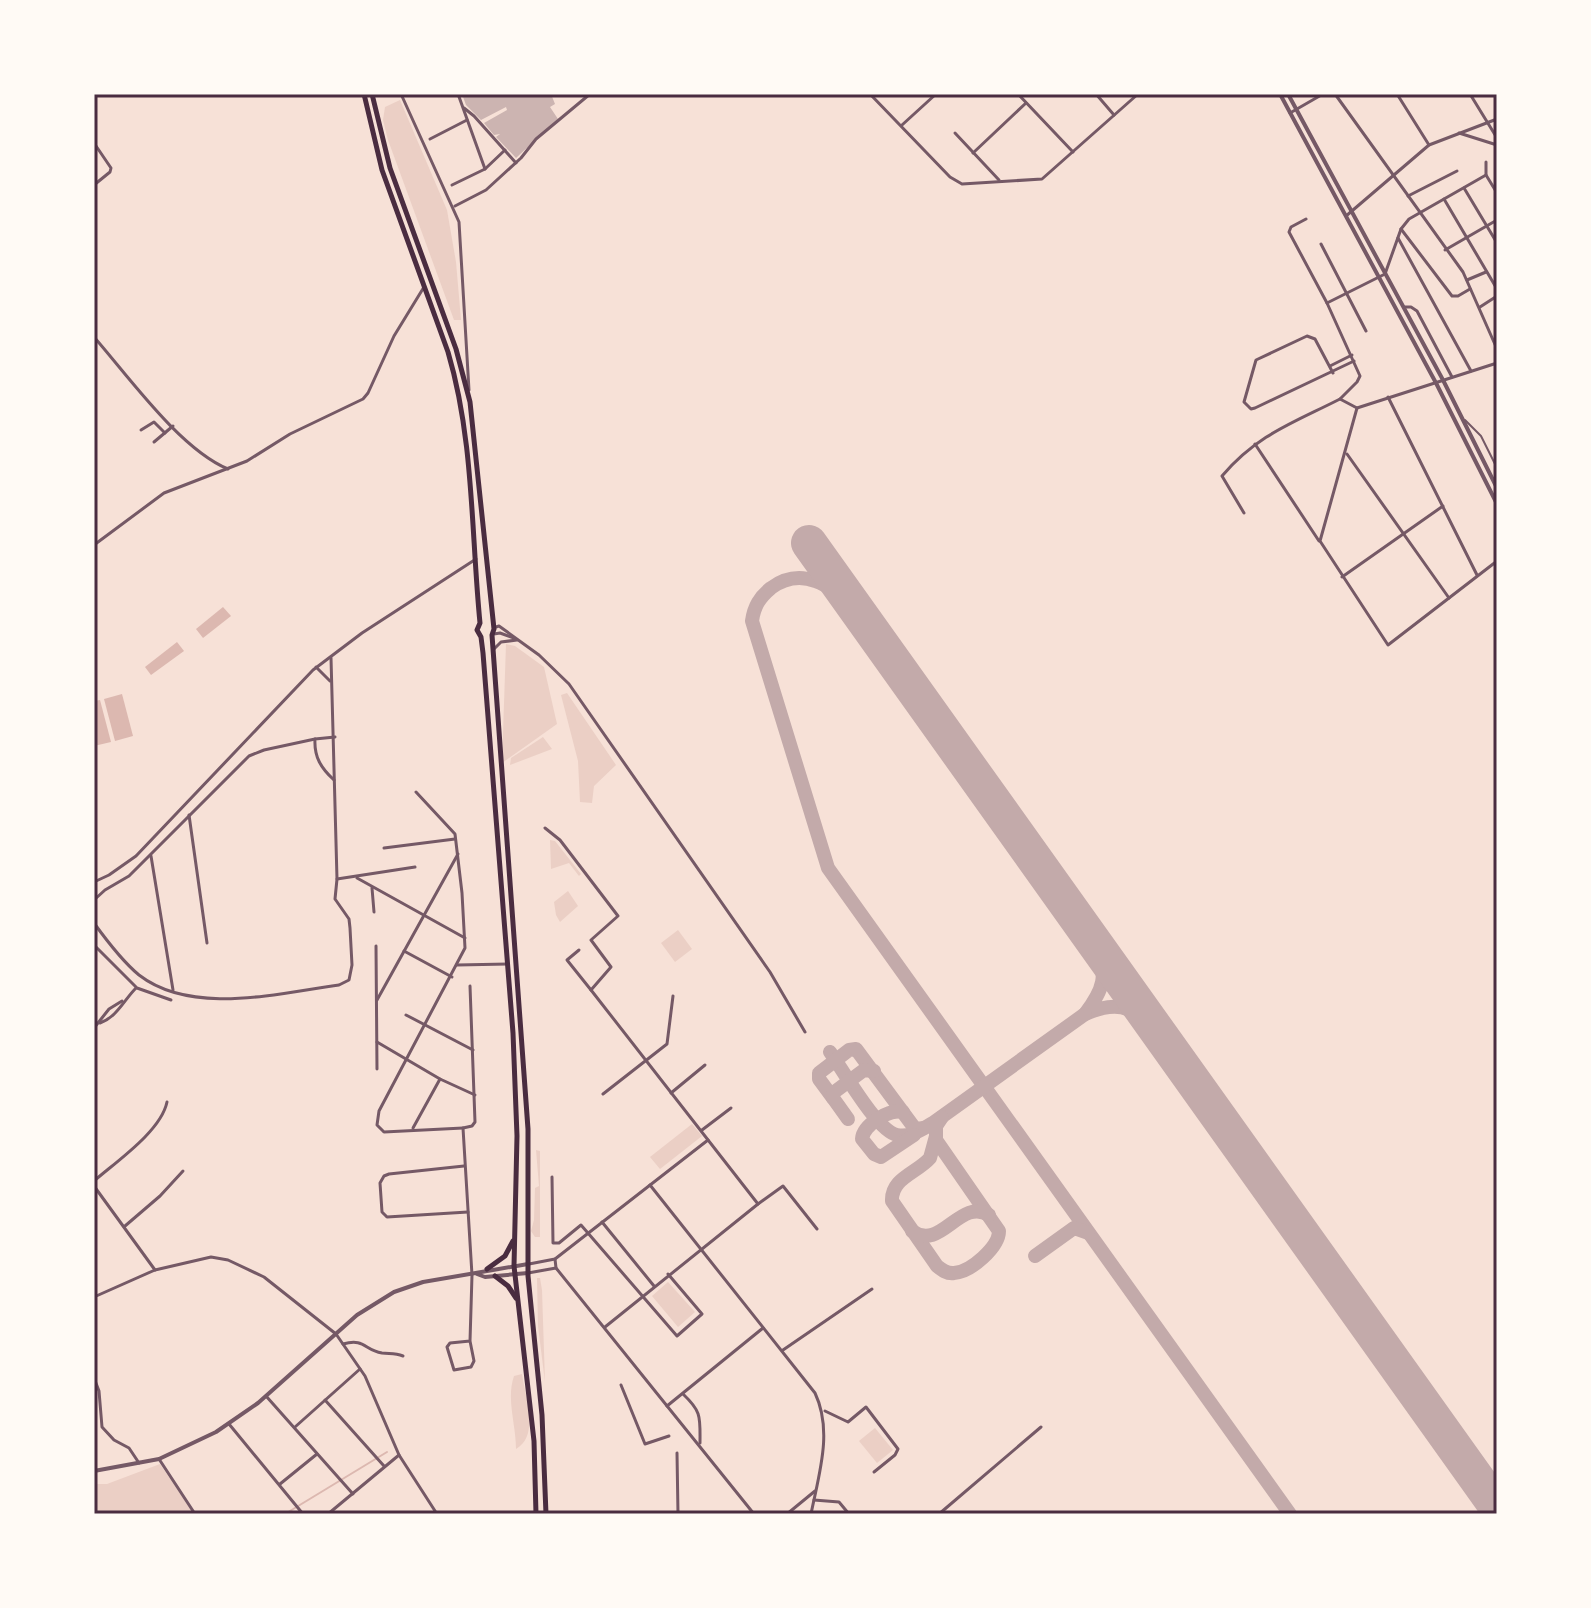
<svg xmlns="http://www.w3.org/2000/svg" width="1591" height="1608" font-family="Quicksand,sans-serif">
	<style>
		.green { fill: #ebcfc5 }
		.water { fill: #dcb8b0 }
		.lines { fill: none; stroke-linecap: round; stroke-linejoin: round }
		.stream { stroke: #dcb8b0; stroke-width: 2 }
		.taxiway { stroke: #c3aaaa; stroke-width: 14 }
		.runway { stroke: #c3aaaa; stroke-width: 36 }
		.building { fill: #ccb4b1 }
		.service { stroke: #755966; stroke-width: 2 }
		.minor { stroke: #755966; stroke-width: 3 }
		.tertiary { stroke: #755966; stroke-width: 4 }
		.primary { stroke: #4a2c40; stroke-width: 5 }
		.neatline { fill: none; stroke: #4a2c40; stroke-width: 3 }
	</style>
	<rect width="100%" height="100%" fill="#f7e1d7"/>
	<g class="green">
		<polygon points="400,100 447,210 456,262 461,320 454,320 388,140 383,120 385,107"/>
		<polygon points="506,644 515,646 544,667 557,724 502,763"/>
		<polygon points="567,693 616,765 594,786 592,803 580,802 578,761 561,695"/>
		<polygon points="543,737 552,749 510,765 511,758"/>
		<polygon points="550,840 555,841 581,874 579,876 569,863 551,869"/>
		<polygon points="568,891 578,906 560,922 556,915 554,902"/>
		<polygon points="678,930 692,949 675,962 661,943"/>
		<polygon points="692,1124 702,1136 660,1169 650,1157"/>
		<polygon points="536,1150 540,1151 540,1237 535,1237 531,1231 534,1220 535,1188 539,1186"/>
		<polygon points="537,1278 540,1278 542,1290 545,1382 538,1326"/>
		<polygon points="668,1282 695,1312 678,1327 652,1296"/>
		<path d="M522,1374C525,1396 540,1436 516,1449C516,1424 506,1399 514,1376Z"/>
		<polygon points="875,1428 893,1450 877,1463 859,1441"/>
		<polygon points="160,1464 194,1514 94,1514 94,1484 107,1484"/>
	</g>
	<g class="water">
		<polygon points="223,607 231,616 203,638 196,629"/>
		<polygon points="177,642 184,651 151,675 145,667"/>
		<polygon points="122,694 133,736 115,741 104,699"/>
		<polygon points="100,700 111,742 94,746 94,701"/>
	</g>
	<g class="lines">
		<polyline class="stream" points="285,1514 387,1452"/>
		<g class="taxiway">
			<path d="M856,608C831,586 802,565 771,588C760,597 754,606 752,621L828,868L1290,1514"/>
			<path d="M1096,945C1108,976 1104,989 1085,1014C1115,1001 1130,1005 1154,1027"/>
			<path d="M830,1052C843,1070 877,1131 897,1135C910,1138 922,1129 933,1123L1085,1014"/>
			<polyline points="833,1098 819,1079 819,1073 849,1050 856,1049 913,1126 916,1129 924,1128"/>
			<path d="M903,1112C890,1108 863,1125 862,1139L874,1154L881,1157L914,1135"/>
			<polyline points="848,1119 833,1098 833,1093 864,1070 874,1071"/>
			<path d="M936,1136L930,1158C917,1173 891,1178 892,1201L937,1266C942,1270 947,1274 954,1273C971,1272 999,1247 999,1231L936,1140V1126L942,1117"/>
			<path d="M912,1231C941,1252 960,1197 989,1215"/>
			<polyline points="1035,1256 1074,1228 1088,1233"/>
		</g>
		<polyline class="runway" points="809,543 1497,1507"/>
	</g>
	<polygon class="building" points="462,94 551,94 555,104 550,107 558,119 516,158 496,137 500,134 494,135 484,123 507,110 506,107 481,120 466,105"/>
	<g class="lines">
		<polyline class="service" points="1465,420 1481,436 1497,468"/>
		<g class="minor">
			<polyline points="401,94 459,222 469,390"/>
			<polyline points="458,94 485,169"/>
			<polyline points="870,94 950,177 962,184 1042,179 1138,94"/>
			<polyline points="1018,94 1073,152"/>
			<polyline points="1096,94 1114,115"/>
			<polyline points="1335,94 1463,272 1497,349"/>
			<polyline points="1397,94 1429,145"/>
			<polyline points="1470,94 1497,138"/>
			<polyline points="553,95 555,94"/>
			<polyline points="94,99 95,94"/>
			<polyline points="464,108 474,116 516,163"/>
			<polyline points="1290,113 1323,94"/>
			<polyline points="902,125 936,94"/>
			<polyline points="955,133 999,180"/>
			<polyline points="1459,133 1497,145"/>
			<polyline points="430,139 467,120"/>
			<polyline points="94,143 111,168 110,172 94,185"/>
			<polyline points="973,153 1026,103"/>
			<polyline points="1486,162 1486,175 1497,193"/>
			<polyline points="452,185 485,169 505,150"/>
			<polyline points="1464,188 1497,243"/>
			<polyline points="1408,196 1457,171"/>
			<polyline points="1444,199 1497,289"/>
			<polyline points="455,206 486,190 521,158 536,139 590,94"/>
			<polyline points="1346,216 1429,145 1497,119"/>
			<polyline points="1306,219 1291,227 1289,232 1327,303 1360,376 1357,382 1340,399"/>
			<polyline points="1401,229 1452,296 1458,296 1470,289"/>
			<polyline points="1398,238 1471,371"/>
			<polyline points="1321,244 1366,331"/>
			<polyline points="1445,250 1497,220"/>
			<polyline points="1467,280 1486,272"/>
			<polyline points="1327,303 1385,274 1401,229 1409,219 1486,175"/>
			<polyline points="1405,307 1411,307 1417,311 1452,377"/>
			<polyline points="1480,307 1497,296"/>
			<path d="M94,337C129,377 180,449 228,469"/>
			<polyline points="1330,366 1352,355"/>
			<polyline points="1333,373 1315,339 1307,336 1256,360 1244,402 1251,409 1255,408 1354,361"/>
			<polyline points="1388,397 1477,575"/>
			<polyline points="1357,408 1320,541 1388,645 1497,561"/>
			<polyline points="141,430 154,422 165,433"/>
			<polyline points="154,442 173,426"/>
			<polyline points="1255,444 1319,541"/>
			<polyline points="1347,454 1449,598"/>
			<path d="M1244,513L1222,476C1258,434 1293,423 1340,399L1357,408L1497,363"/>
			<polyline points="94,545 164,493 247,461 290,434 363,399 368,393 394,336 424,287"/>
			<polyline points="1342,577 1443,506"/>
			<polyline points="496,627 499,626 539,655 569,684 770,972 805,1032"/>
			<polyline points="494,634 500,633 514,638"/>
			<polyline points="494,649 501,642 517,640"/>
			<polyline points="331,658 337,879 415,867"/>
			<polyline points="316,667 330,681"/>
			<path d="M334,780C321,768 314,757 315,739L335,737"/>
			<polyline points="416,792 455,834 462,893 465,948 379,1111 377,1125 384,1132 463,1128"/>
			<polyline points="189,815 207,943"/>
			<polyline points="545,828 560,840 618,916 591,940 611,967 591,990 758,1204 783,1186 817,1229"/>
			<polyline points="384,848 455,839"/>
			<polyline points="151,856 173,990"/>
			<polyline points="357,878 465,938"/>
			<polyline points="94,882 109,875 136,856 313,670 362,633 476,559"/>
			<polyline points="372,888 374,912"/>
			<polyline points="94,900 105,890 129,876 249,756 264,750 315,739"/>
			<path d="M94,923C107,941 122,961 139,975C192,1016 279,993 339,985L349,980L352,965L350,928L349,919L335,899L337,879"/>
			<polyline points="94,945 137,988 171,1000"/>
			<polyline points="376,946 377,1069"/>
			<polyline points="579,950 567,960 591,990"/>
			<polyline points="404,951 452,977"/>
			<polyline points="457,965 508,964"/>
			<polyline points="470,986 475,1122 472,1126 463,1128 472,1275 470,1341 474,1361 471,1367 454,1370 447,1347 450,1343 470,1341"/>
			<polyline points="377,1000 458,854"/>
			<polyline points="406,1015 473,1050"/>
			<path d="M100,1023C117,1017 124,1000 136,988"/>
			<polyline points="94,1028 109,1009 122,1001"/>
			<polyline points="377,1042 440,1079 475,1095"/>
			<polyline points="671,1093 705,1065"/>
			<polyline points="603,1094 667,1044 673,996"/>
			<polyline points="413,1128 440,1079"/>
			<polyline points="702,1130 731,1108"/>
			<polyline points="464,1166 389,1174 384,1176 380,1183 382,1212 387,1217 468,1212"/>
			<polyline points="552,1177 553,1243 559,1243 581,1225 677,1336 702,1314 668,1274"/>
			<path d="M94,1181C117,1161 161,1131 167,1102"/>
			<path d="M650,1185L815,1393C833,1431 819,1474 811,1514"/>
			<polyline points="94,1186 155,1270"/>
			<polyline points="602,1222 654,1286"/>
			<polyline points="125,1226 160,1196 183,1171"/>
			<polyline points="555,1259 556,1268 754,1514"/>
			<polyline points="529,1264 555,1259 708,1140"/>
			<polyline points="528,1273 556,1268"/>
			<polyline points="94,1297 155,1270 211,1257 228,1260 264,1277 336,1334 365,1376 399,1455 437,1514"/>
			<polyline points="605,1327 758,1204"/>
			<path d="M343,1344C365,1338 364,1350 382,1353C390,1354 395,1353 403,1356"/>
			<polyline points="783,1350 872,1289"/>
			<polyline points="94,1378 99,1391 102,1427 114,1440 129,1448 139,1463"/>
			<polyline points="621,1385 645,1444 669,1436"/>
			<path d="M683,1394C702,1412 700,1417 700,1443"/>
			<polyline points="266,1396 353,1494"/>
			<polyline points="325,1400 384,1466"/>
			<polyline points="667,1406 763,1328"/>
			<polyline points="825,1411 848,1422 866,1407 898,1449 895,1455 874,1472"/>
			<polyline points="229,1424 303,1514"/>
			<polyline points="295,1427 360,1369"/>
			<polyline points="677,1453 678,1514"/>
			<polyline points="159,1459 195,1514"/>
			<polyline points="280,1484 317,1454"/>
			<polyline points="814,1500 839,1502 849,1514"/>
			<polyline points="328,1514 399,1455"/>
			<polyline points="787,1514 815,1491"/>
			<polyline points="939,1514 1041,1427"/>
		</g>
		<g class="tertiary">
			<polyline points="1280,94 1436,383 1497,504"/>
			<polyline points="1288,94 1443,380 1497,488"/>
			<polyline points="477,1274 485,1277 528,1273"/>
			<polyline points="94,1471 159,1459 216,1432 258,1403 357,1315 394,1292 423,1282 528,1264"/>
		</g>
		<g class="primary">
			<path d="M364,94L382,170L448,352C474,440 471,532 480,623L477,630L481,637L483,653L513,1033L517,1136L514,1266L534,1441L536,1514"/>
			<polyline points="372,94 390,168 456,349 470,402 494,629 492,635 528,1129 528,1276 542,1415 546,1514"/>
			<polyline points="487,1269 505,1256 513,1241"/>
			<polyline points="495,1276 508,1286 516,1298"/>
		</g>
	</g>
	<rect width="1591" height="1608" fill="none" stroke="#fffaf5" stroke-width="192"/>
	<rect x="96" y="96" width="1399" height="1416" class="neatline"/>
</svg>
